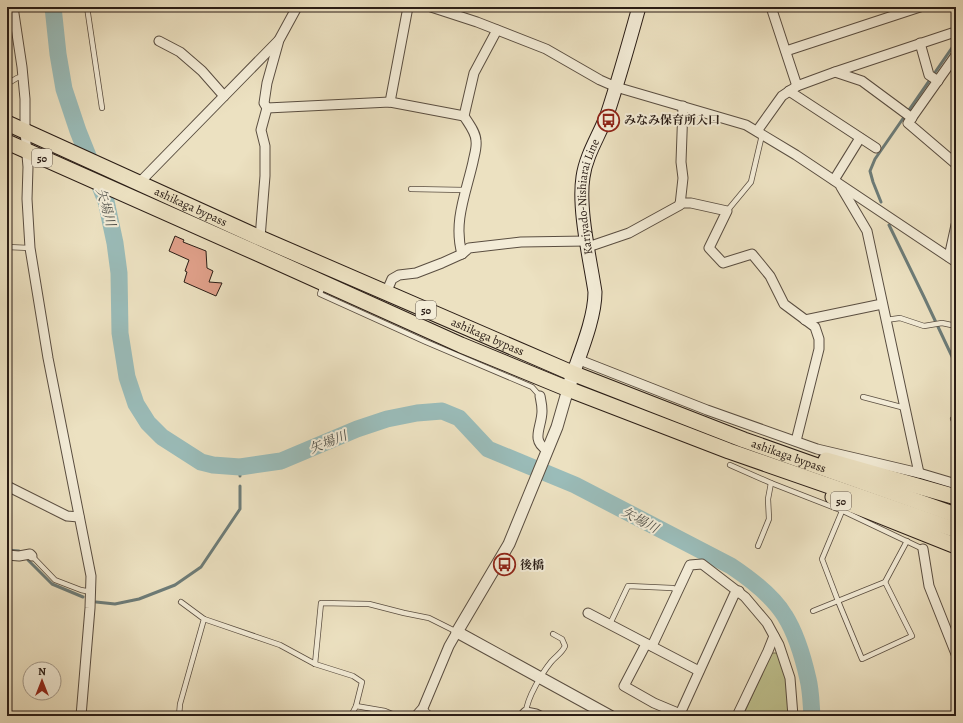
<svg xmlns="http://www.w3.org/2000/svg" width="963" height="723" font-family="Alegreya,'Noto Serif JP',serif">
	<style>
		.green { fill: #bec18e; stroke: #746f52 }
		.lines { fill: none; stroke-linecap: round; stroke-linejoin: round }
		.stream { stroke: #6d7c78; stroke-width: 3 }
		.river { stroke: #9abcb9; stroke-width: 17 }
		.building { fill: #e1a18b; stroke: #2a1d16 }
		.service-casing { stroke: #5a4e41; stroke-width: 6 }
		.minor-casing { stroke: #5a4e41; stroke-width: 11 }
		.tertiary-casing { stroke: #5a4e41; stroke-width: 13 }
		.secondary-casing { stroke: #2a1d16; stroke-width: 15 }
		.trunk-casing { stroke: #2a1d16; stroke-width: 17 }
		.service { stroke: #f3ecd7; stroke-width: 4.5 }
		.minor { stroke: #f3ecd7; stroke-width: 9 }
		.tertiary { stroke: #f3ecd7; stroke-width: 11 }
		.secondary { stroke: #f3ecd7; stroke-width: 13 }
		.trunk { stroke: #ece1c1; stroke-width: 15 }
		.labels { text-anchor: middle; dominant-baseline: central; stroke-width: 4; stroke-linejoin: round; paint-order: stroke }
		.shield { fill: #f3ecd7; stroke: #665b50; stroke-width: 1 }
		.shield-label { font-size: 11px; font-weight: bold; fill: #2a1d16 }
		.poi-label { font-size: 12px; font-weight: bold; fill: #2a1d16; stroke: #f3ecd7; text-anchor: start }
		.street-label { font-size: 12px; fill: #2a1d16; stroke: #f3ecd7 }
		.water-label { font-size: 13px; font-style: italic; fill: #4c4d47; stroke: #f3ecd7 }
	</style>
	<rect width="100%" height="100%" fill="#ece1c1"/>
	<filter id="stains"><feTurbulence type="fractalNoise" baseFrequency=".005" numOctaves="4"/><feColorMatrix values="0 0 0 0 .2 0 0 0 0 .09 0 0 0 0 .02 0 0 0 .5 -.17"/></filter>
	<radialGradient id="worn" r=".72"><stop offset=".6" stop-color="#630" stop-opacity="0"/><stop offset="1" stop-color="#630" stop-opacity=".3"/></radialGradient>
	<polygon class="green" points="771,653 779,653 787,679 790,714 788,716 743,716"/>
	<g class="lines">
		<g class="stream">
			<polyline points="881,202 873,182 870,171 875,159 956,42"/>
			<polyline points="889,225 924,297 956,365"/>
			<polyline points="240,476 240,467"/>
			<polyline points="7,550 19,551"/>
			<polyline points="28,560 52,584 83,597"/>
			<polyline points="96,602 115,604 139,599 175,585 201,567 240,509 240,486"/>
		</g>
		<path class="river" d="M53,7L58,54L64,89L78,131L106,201L115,243L119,273L120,333L127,377L136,404L148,423L162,437L201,462L213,465L240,467L281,461L357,429L387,419L417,413L442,411L459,418L488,449L575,485L731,566C749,578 773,596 785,616C797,635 803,657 808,679C811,691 811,704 812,716"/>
	</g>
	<polygon class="building" points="175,236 184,240 183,242 206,251 207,268 213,271 209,282 222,283 216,296 184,282 187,272 185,271 189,260 169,251"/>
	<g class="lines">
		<defs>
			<g id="service">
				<polyline points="87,7 102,108"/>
				<polyline points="7,84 17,78 23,76"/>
				<polyline points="411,189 465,190"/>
				<polyline points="727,211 751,182 762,135"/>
				<polyline points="7,247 30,248"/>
				<polyline points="323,285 320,294 426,342 532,387 540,396"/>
				<polyline points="886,320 900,318 924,326 942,323 956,326"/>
				<polyline points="863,397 905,408"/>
				<polyline points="953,419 956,425"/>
				<polyline points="730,465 771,483 843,511 923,549"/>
				<polyline points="845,504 822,559 838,601 862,659 912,636 885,582"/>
				<polyline points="758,546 769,519 768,499 771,483"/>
				<polyline points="32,556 55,580 81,590 91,592"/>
				<polyline points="813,611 885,582 907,541"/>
				<polyline points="204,619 280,645 315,664 353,676 362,682 356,706 351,716"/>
				<polyline points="610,624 628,586 672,588 679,590"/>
				<polyline points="315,664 321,603 369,604 404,613 429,618 457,632"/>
				<polyline points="356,706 385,711 397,716"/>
				<polyline points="423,708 432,716"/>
				<path d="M526,712C527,698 542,673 551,662C556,656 562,653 565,646L562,639L553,634"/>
				<polyline points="179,716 180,704 204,619 181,602"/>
			</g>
			<g id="minor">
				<polyline points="13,7 22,67 25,99 25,131 28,167 27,199 30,248 48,358 91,576 90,608 81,716"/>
				<polyline points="431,7 477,22 546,49 600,80 616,87 746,125 796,155 956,262"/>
				<polyline points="771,7 797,86"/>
				<polyline points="159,41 180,52 202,71 224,96"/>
				<polyline points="920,43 929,75 938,81"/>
				<polyline points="786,51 920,7"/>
				<polyline points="956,55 908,123 956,164"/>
				<polyline points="835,72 862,81 912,118"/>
				<polyline points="789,91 876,148"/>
				<polyline points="390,102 408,7"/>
				<polyline points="267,108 390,102 464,116"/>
				<polyline points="757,131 782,96 797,86 835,72 952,33"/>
				<polyline points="834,180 860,138"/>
				<polyline points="139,183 278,41"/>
				<polyline points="841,187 867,231 919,473"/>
				<polyline points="680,203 691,203 727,211 709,248 723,263 752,254 770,276 784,304 815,327 819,339 819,349 796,441"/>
				<polyline points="260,238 265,176 265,146 261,130 267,108 264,103 267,83 279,40 297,7"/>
				<polyline points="588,247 629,233 680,205 683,178 681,162 683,106"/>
				<path d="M462,254C453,222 466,193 473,162C474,156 477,148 476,141C476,132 468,123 464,116L474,73L497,30"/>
				<polyline points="949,257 956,225"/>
				<polyline points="386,293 392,279 399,275 416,273 442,263 462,254 469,248 521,242 587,241"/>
				<polyline points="805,320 882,304"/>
				<polyline points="577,359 707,410 817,449 919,473 956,484"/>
				<path d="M540,396C541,401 542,405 542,411C542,427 530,440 547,450"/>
				<polyline points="7,486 67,516 79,517"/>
				<polyline points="923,549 929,586 956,654"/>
				<polyline points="7,555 19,556 30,554 32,556"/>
				<polyline points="588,613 699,671"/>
				<polyline points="646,644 624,686 654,703 685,716"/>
				<polyline points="652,646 690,565 702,564 745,597 767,623 779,645 790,678 793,716"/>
				<polyline points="416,716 423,708 449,646 457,632"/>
				<polyline points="522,716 526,712 536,714 540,716"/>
				<polyline points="679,716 734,595 739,591"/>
				<polyline points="737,716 768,651 774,636"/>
			</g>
			<polyline id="tertiary" points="568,389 557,427 509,544 457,632 610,716"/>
			<g id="secondary">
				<path id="s1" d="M568,389C577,360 595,321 595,292C590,259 578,209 583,177C586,155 599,136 607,115C619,79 629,43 639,7"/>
			</g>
			<g id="trunk">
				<path id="s2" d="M7,123L260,238L572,373L744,440L956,515"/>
				<polyline points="7,142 259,254 461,345 568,389 729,451 956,530"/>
				<polyline points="826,460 956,497"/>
				<polyline points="833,497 956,546"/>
			</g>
		</defs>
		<use href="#service" class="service-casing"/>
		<use href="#minor" class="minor-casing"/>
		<use href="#tertiary" class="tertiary-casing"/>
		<use href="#secondary" class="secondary-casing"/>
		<use href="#trunk" class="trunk-casing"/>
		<use href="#service" class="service"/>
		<use href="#minor" class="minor"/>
		<use href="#tertiary" class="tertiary"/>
		<use href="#secondary" class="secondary"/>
		<use href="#trunk" class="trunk"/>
	</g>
	<defs>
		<symbol id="bus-ring" viewBox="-11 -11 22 22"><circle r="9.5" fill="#f3ecd7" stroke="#8f2418" stroke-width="1.5"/><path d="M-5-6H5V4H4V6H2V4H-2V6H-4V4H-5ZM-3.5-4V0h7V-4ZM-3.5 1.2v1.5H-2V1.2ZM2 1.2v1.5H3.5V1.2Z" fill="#8f2418"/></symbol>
	</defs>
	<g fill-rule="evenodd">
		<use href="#bus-ring" x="596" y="108" width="25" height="25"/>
		<use href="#bus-ring" x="492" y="552" width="25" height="25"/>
	</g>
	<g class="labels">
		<g class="shield">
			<rect x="32" y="149" width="20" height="18" rx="3"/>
			<rect x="416" y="301" width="20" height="18" rx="3"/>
			<rect x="831" y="492" width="20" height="18" rx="3"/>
		</g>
		<g class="shield-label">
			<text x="42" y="158">50</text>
			<text x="426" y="310">50</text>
			<text x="841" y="501">50</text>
		</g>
		<g class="poi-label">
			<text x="624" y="120">みなみ保育所入口</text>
			<text x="520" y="565">後橋</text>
		</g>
		<g class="street-label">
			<text stroke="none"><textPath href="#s1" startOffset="198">Kariyado-Nishiarai Line</textPath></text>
			<text stroke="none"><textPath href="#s2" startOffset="202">ashikaga bypass</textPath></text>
			<text stroke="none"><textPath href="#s2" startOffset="526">ashikaga bypass</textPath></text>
			<text stroke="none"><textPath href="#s2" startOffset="850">ashikaga bypass</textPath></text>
		</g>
		<g class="water-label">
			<text transform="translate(106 207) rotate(74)">矢場川</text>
			<text transform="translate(328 442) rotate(-22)">矢場川</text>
			<text transform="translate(640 520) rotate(28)">矢場川</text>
		</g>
	</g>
	<rect width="963" height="723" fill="none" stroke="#ece1c1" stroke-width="24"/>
	<rect x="8" y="8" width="947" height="707" fill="none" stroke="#2a1d16" stroke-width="2"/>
	<rect x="12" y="12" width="939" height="699" fill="none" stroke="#2a1d16"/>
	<g transform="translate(42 681)"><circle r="19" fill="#f3ecd7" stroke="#a3998a"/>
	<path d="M0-3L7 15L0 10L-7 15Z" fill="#8f2418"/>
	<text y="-6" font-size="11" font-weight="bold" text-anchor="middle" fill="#2a1d16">N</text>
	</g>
	<rect width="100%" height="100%" filter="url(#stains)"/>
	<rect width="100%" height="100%" fill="url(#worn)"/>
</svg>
